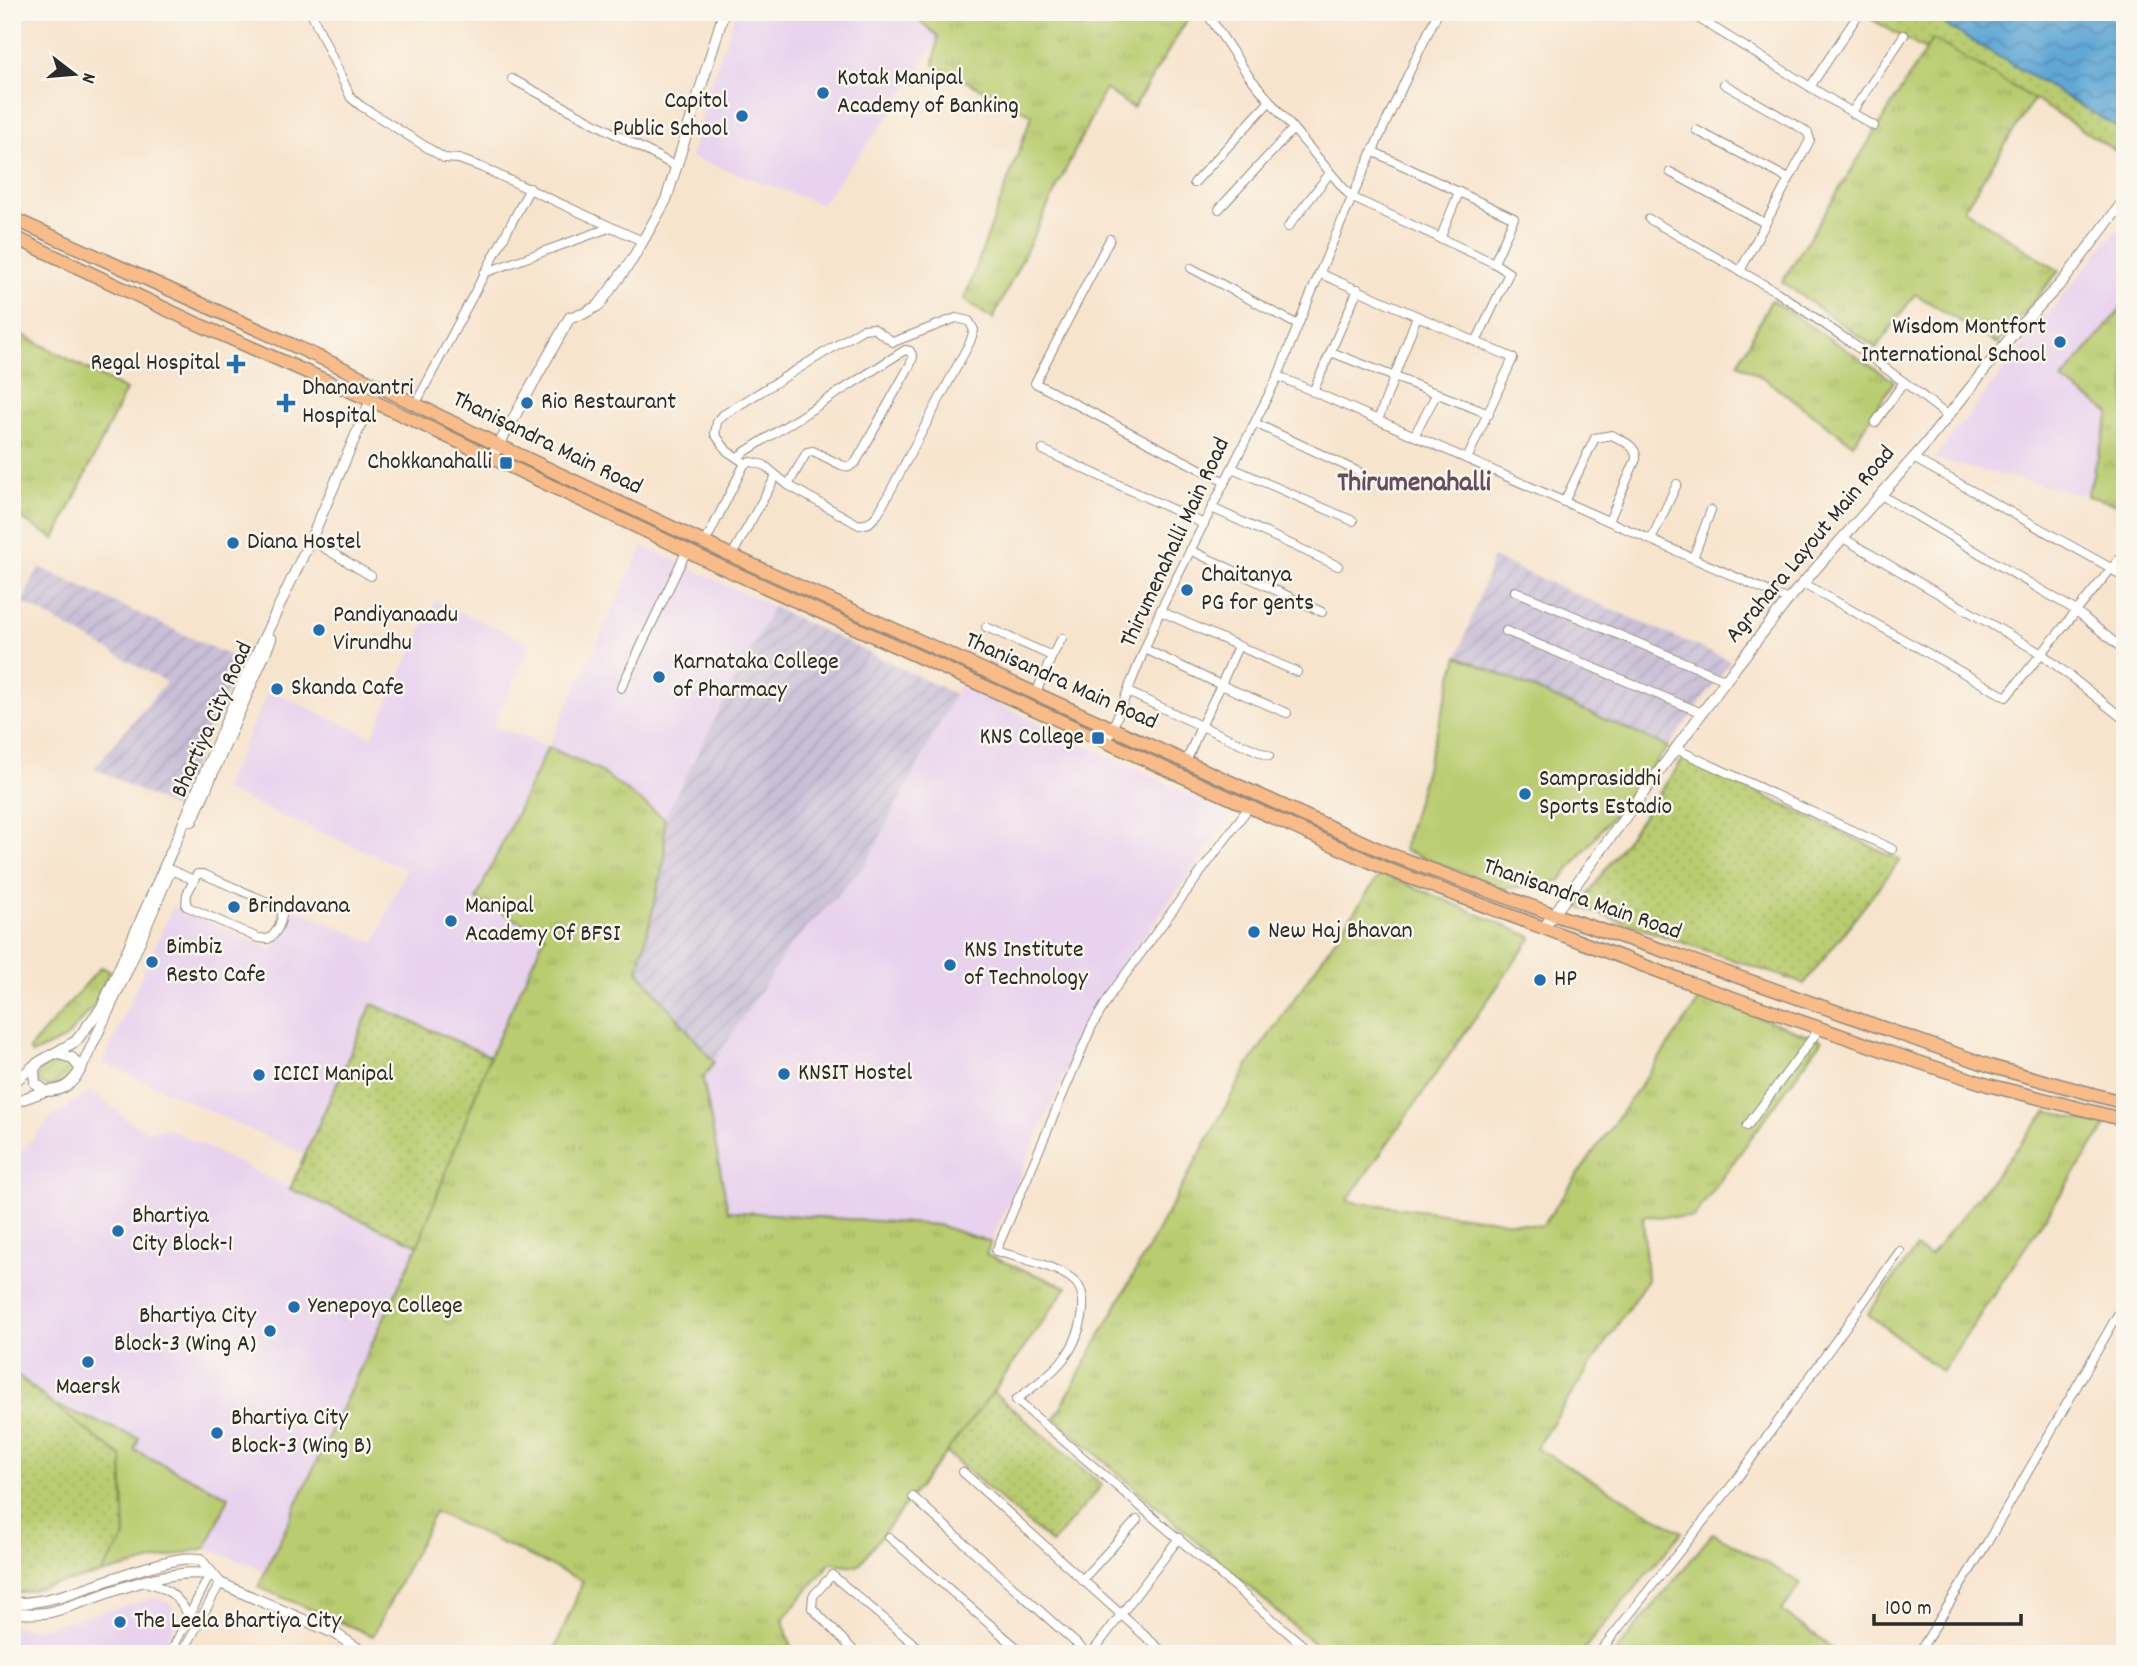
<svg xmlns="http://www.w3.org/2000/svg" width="2137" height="1666" font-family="Dekko,sans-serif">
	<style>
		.built { fill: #e8d2ee }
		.industrial { fill: url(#industrial-furrows) }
		.grass { fill: url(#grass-tufts); stroke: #727c4d; stroke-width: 2 }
		.park { fill: url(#park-dots); stroke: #727c4d; stroke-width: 2 }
		.garden { fill: url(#garden-furrows); stroke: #727c4d; stroke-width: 2 }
		.pitch { fill: #b9cc6f; stroke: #727c4d; stroke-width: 2 }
		.water { fill: url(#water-waves); stroke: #466980; stroke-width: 2 }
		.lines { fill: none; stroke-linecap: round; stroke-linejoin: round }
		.minor-casing { stroke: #91887c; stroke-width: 10 }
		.tertiary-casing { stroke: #91887c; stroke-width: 12 }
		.primary-casing { stroke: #91887c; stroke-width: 15 }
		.minor { stroke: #fff; stroke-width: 8 }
		.tertiary { stroke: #fff; stroke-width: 10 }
		.primary { stroke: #f9bc89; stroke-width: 12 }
		.poi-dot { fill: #1f6fb2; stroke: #fbf7ec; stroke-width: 2.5 }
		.labels { text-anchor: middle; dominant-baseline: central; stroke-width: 5; stroke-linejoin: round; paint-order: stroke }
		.poi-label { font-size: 24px; fill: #2b2b2b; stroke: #fbf7ec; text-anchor: start }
		.street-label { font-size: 24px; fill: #2b2b2b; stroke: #fbf7ec }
		.quarter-label { font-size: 28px; font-weight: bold; fill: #654d5e; stroke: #fbf7ec }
	</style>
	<defs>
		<pattern id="industrial-furrows" width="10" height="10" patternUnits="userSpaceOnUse" patternTransform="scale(1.75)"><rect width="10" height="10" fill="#c9bfd7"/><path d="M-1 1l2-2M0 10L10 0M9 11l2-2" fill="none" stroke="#ada4b9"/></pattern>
		<pattern id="grass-tufts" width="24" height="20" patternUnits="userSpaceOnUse" patternTransform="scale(1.75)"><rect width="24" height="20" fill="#b9cc6f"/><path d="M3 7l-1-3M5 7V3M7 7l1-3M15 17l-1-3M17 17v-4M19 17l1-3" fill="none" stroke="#9faf60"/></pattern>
		<pattern id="park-dots" width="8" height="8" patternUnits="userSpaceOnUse" patternTransform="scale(1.75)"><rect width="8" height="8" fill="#b9cc6f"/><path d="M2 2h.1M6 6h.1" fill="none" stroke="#9faf60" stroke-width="1.8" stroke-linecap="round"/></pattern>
		<pattern id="garden-furrows" width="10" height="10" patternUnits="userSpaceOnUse" patternTransform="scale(1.75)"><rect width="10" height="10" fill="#b9cc6f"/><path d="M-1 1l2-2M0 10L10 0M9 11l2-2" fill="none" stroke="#9faf60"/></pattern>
		<pattern id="water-waves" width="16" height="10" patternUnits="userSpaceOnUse" patternTransform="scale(1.75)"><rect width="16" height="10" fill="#60a7d6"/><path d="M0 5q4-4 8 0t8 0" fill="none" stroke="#4f88ae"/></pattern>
	</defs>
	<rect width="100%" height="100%" fill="#fbf7ec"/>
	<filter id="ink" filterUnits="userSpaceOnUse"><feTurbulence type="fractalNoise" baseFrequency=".0143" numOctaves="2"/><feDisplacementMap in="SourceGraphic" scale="14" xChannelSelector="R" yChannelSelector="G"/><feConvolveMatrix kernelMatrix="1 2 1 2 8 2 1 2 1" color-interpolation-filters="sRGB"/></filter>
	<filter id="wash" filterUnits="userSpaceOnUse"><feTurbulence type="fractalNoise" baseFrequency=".00686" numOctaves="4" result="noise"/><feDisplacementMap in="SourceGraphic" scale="28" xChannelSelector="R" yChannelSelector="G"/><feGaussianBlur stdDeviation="1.57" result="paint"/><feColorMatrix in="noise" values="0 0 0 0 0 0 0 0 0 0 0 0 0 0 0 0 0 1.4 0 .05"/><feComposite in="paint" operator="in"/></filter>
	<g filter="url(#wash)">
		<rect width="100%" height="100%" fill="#f7e4cd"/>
		<g class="built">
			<polygon points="736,12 909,12 938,37 894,110 821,204 691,157 713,76"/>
			<polygon points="2125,219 2125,304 2062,380 2110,412 2087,496 1933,459"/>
			<polygon points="643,546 773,607 664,818 597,769 548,748 545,934 490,1056 418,1245 266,1571 206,1548 229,1497 133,1450 138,1438 51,1404 12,1370 12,1163 54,1114 65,1109 91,1091 133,1124 146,1130 169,1129 290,1188 304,1154 103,1062 173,906 273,950 292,907 375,943 406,869 223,790 269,690 372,737 435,601 531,643 493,726 548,747"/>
			<polygon points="959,685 1232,815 1109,984 1086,1025 991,1242 937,1225 728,1212 703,1079 789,947 866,864"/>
			<polygon points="158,1597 169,1602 178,1617 159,1654 12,1654 12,1626 37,1629"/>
		</g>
		<g class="industrial">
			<polygon points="1493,558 1731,661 1668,747 1458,656"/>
			<polygon points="39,567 241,661 174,808 94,768 166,682 22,602"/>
			<polygon points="773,607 955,694 866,864 789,947 714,1062 638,971 665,858 664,818"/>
		</g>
		<g class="grass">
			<polygon points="909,12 1192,12 1133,108 1105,89 993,319 964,300 1032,115 934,65 938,36"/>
			<polygon points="1933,38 2034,99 1964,209 2059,271 1997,344 1915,294 1876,348 1782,282"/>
			<polygon points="1771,300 1894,381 1853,444 1762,377 1738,364"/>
			<polygon points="2125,304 2125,506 2087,496 2110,413 2062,380"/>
			<polygon points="12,329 126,390 55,539 18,517 12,438"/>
			<polygon points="548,747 597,769 664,818 665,858 638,971 714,1062 703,1079 728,1211 937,1225 991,1242 986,1255 1067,1287 993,1392 858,1566 830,1563 783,1619 793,1654 553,1654 583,1581 435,1512 373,1636 258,1587 418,1245 490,1056 545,935 476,899"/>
			<polygon points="1381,873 1532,937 1347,1201 1542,1226 1702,997 1822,1040 1693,1218 1643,1216 1647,1280 1536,1448 1682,1532 1580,1654 1326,1654 1055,1418 1249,1064"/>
			<polygon points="101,967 110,971 95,1004 66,1038 32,1054 29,1049"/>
			<polygon points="2047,1111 2106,1126 1942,1372 1868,1314 1916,1248 1930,1256"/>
			<polygon points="1713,1533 1801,1583 1782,1611 1840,1654 1614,1654"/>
		</g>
		<g class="park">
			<polygon points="1859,12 2125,12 2125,157 2034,99 1933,39 1925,50"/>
			<polygon points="1684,758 1900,860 1804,984 1579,907"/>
			<polygon points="372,1004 490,1056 418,1245 290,1189"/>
			<polygon points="12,1370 52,1404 122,1457 125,1537 101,1574 18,1593 12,1591"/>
			<polygon points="993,1392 1102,1485 1052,1544 946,1452"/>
		</g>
		<path class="garden" d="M54,1062L68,1063L74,1069L73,1077C61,1085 50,1091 37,1081C37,1070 44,1066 54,1062Z"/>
		<g class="pitch">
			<polygon points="1458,656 1668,747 1560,881 1505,889 1403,850"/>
			<polygon points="52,1404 139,1438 134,1450 229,1497 206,1548 101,1574 125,1537 122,1457"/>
		</g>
		<polygon class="water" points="1939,12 2125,12 2125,132 1947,26"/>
	</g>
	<g filter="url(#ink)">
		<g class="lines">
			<defs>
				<g id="minor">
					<polyline points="311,12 351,98 361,106 444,158 459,159 483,168 642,241"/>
					<polyline points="1206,12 1248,75 1351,197 1494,263 1514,218 1372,151"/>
					<path d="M1438,12C1380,132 1326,252 1278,376L1788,600"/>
					<polyline points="1688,12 1874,126"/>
					<polyline points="512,79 677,167"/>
					<polyline points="1724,84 1801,128 1808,133 1810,140 1740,271"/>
					<polyline points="1810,87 1860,12"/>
					<polyline points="1852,112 1904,35"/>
					<polyline points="1696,130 1789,179"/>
					<polyline points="1670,172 1765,223"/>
					<polyline points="1194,183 1270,101"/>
					<polyline points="1219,209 1293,129"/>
					<polyline points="1649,219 1777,292 1846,339 1904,382"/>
					<polyline points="1288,227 1330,173"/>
					<polyline points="1110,239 1035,383 1225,482"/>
					<polyline points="1440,239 1459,192"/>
					<polyline points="1191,268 1298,325"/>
					<polyline points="484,273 609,228"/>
					<polyline points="1319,273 1417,316"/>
					<polygon points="956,318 969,321 974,330 970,342 878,514 869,523 859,525 788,485 764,465 752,462 745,463 727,451 715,434 717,422 723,415 863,329 873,328 893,342"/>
					<polyline points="1476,342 1509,273 1494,263"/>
					<polyline points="1331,352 1489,414"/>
					<polyline points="1313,392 1358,289"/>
					<polyline points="416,403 530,188"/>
					<polyline points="1378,420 1417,316 1513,358 1467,459"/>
					<polyline points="1255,423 1363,474"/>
					<polyline points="1875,423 1904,382 1948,416"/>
					<polyline points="1414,436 1437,393"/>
					<polyline points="1043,450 1204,524"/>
					<polyline points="737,457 905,350 910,351 913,357 910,365 856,462 849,467 841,465 813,451 807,452 788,485"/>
					<polyline points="1913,458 2111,568 2125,579"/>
					<polyline points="1232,468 1353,521"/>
					<polyline points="1881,495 2075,610 2125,651"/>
					<path d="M1564,502L1595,438L1612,435C1622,441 1637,445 1636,459L1609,521"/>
					<polyline points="1212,508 1338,566"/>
					<polyline points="1843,538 2042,654 2125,720"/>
					<polyline points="1651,540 1677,484"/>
					<polyline points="314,542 371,576"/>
					<polyline points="705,543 745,463"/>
					<polyline points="1190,550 1322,612"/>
					<polyline points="732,555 776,476"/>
					<polyline points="1693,558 1711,510"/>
					<polyline points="1803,583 2006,697 2125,552"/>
					<polyline points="1515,591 1726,680"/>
					<polyline points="1160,611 1297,672"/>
					<polyline points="986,627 1052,656 1036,693"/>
					<polyline points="1506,631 1702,713"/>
					<polyline points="1238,646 1221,685 1287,713"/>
					<polyline points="1052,656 1062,638"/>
					<polyline points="621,688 687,550"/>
					<polyline points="1128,692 1201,726 1221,685 1145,649"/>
					<polyline points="1107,742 1160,611 1278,376"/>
					<polyline points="1676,749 1892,849"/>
					<polyline points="1186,762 1201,726 1269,756"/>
					<path d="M1249,807L1113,991L1092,1026L996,1251C1018,1258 1054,1265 1072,1279C1094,1295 1079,1340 1065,1357C1052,1374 1033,1387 1016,1400L1313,1654"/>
					<path d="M171,870L194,880L197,874H203L279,907L282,910C283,920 277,934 268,939L258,938L186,906L187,894L194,880"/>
					<polyline points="1747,1126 1820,1028"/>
					<polyline points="963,1472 1165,1654"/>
					<polyline points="913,1497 1088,1654"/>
					<polyline points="889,1537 1024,1654"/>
					<polyline points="1082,1580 1137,1520"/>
					<path d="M144,1582C166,1586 180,1597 189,1617"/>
					<polyline points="170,1654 210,1574"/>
					<polyline points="182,1654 220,1583"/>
					<polyline points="857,1654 812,1608 813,1596 832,1575 926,1654"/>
					<polyline points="1091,1654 1179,1538"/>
					<polyline points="1598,1654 1736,1480 1900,1251"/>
					<polyline points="1918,1654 1987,1543 2125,1302"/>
				</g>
				<g id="tertiary">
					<polyline points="492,457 570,317 583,314 599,305 632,260 666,200 724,12"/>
					<polyline points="192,821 271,639"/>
					<polyline points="1543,929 1735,668 1788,600 1924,446 2018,328 2064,280 2125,199"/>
					<path d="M56,1053L72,1058L81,1069C72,1084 64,1091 45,1091L35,1083L34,1069L39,1062L76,1041L102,1007L176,841L239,691L315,530L371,400"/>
					<polyline points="81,1069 130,964 170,871"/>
					<polyline points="12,1084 36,1064"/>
					<polyline points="12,1103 45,1091"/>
					<path d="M12,1603C56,1605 108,1577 152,1566C169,1561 183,1557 200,1559L220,1583L336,1634L366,1654"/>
					<path d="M12,1613C25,1613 39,1615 51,1612C103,1598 155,1568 210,1574"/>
				</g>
				<g id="primary">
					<polyline points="12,218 334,364 498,445 724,552 1389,854 1555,915 1668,952 1993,1067 2125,1103"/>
					<polyline points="12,236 191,321 377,403 719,566 1384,868 1690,983 1891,1053 1988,1085 2125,1120"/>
				</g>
			</defs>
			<use href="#minor" class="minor-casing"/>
			<use href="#tertiary" class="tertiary-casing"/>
			<use href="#primary" class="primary-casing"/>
			<use href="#minor" class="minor"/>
			<use href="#tertiary" class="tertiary"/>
			<use href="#primary" class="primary"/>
		</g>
	</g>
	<g class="poi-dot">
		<circle cx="823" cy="93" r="7"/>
		<circle cx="742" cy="116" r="7"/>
		<circle cx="2060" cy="342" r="7"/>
		<path d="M232.5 353.5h7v7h7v7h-7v7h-7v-7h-7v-7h7z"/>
		<path d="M282.5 392.5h7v7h7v7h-7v7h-7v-7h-7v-7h7z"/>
		<circle cx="527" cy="403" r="7"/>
		<rect x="499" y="456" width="14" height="14" rx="3.5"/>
		<circle cx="233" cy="543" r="7"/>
		<circle cx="1187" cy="590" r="7"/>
		<circle cx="319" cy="630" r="7"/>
		<circle cx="659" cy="677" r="7"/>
		<circle cx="277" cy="689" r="7"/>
		<rect x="1091" y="731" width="14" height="14" rx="3.5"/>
		<circle cx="1525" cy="794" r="7"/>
		<circle cx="234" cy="907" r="7"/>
		<circle cx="451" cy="921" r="7"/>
		<circle cx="1254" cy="932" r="7"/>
		<circle cx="152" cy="962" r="7"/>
		<circle cx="950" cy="965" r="7"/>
		<circle cx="1540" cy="980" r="7"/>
		<circle cx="784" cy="1074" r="7"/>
		<circle cx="259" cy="1075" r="7"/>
		<circle cx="118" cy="1231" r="7"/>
		<circle cx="294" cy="1307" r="7"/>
		<circle cx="270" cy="1331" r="7"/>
		<circle cx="88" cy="1362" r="7"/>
		<circle cx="217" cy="1433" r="7"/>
		<circle cx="120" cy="1622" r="7"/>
	</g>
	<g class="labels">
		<g class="poi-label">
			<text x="837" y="79">Kotak Manipal<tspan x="837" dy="28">Academy of Banking</tspan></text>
			<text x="728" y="102" text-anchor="end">Capitol<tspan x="728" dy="28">Public School</tspan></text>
			<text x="2046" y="328" text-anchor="end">Wisdom Montfort<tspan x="2046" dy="28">International School</tspan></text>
			<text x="220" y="364" text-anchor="end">Regal Hospital</text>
			<text x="302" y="389">Dhanavantri<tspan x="302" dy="28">Hospital</tspan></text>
			<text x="541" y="403">Rio Restaurant</text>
			<text x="492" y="463" text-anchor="end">Chokkanahalli</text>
			<text x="247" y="543">Diana Hostel</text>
			<text x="1201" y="576">Chaitanya<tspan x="1201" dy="28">PG for gents</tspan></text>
			<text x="333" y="616">Pandiyanaadu<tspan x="333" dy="28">Virundhu</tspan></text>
			<text x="673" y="663">Karnataka College<tspan x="673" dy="28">of Pharmacy</tspan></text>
			<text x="291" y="689">Skanda Cafe</text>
			<text x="1084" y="738" text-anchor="end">KNS College</text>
			<text x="1539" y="780">Samprasiddhi<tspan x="1539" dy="28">Sports Estadio</tspan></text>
			<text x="248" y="907">Brindavana</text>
			<text x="465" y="907">Manipal<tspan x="465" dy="28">Academy Of BFSI</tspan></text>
			<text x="1268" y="932">New Haj Bhavan</text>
			<text x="166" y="948">Bimbiz<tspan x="166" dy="28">Resto Cafe</tspan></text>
			<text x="964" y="951">KNS Institute<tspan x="964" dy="28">of Technology</tspan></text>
			<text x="1554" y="980">HP</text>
			<text x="798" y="1074">KNSIT Hostel</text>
			<text x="273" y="1075">ICICI Manipal</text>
			<text x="132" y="1217">Bhartiya<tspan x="132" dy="28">City Block-1</tspan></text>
			<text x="308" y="1307">Yenepoya College</text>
			<text x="256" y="1317" text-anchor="end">Bhartiya City<tspan x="256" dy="28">Block-3 (Wing A)</tspan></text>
			<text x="88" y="1388" text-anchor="middle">Maersk</text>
			<text x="231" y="1419">Bhartiya City<tspan x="231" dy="28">Block-3 (Wing B)</tspan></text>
			<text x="134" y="1622">The Leela Bhartiya City</text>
		</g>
		<g class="street-label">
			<text transform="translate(547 444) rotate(26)">Thanisandra Main Road</text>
			<text transform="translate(1176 543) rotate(-65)">Thirumenahalli Main Road</text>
			<text transform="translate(1811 545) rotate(-50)">Agrahara Layout Main Road</text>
			<text transform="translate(1061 682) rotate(24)">Thanisandra Main Road</text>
			<text transform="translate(213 720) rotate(-66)">Bhartiya City Road</text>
			<text transform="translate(1582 900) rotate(19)">Thanisandra Main Road</text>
		</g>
		<g class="quarter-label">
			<text x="1414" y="485">Thirumenahalli</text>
		</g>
	</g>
	<rect width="2137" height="1666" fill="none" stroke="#fbf7ec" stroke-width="42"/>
	<g transform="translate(74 74) rotate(106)" stroke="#fbf7ec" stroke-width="5" paint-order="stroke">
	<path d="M0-5L12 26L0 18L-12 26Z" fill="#2b2b2b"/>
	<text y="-10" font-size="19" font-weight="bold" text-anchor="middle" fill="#2b2b2b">N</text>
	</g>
	<path d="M1874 1614v10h147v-10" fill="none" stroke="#2b2b2b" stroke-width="3.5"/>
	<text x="1885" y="1614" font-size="21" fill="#2b2b2b" stroke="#fbf7ec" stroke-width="5" paint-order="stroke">100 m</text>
</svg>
